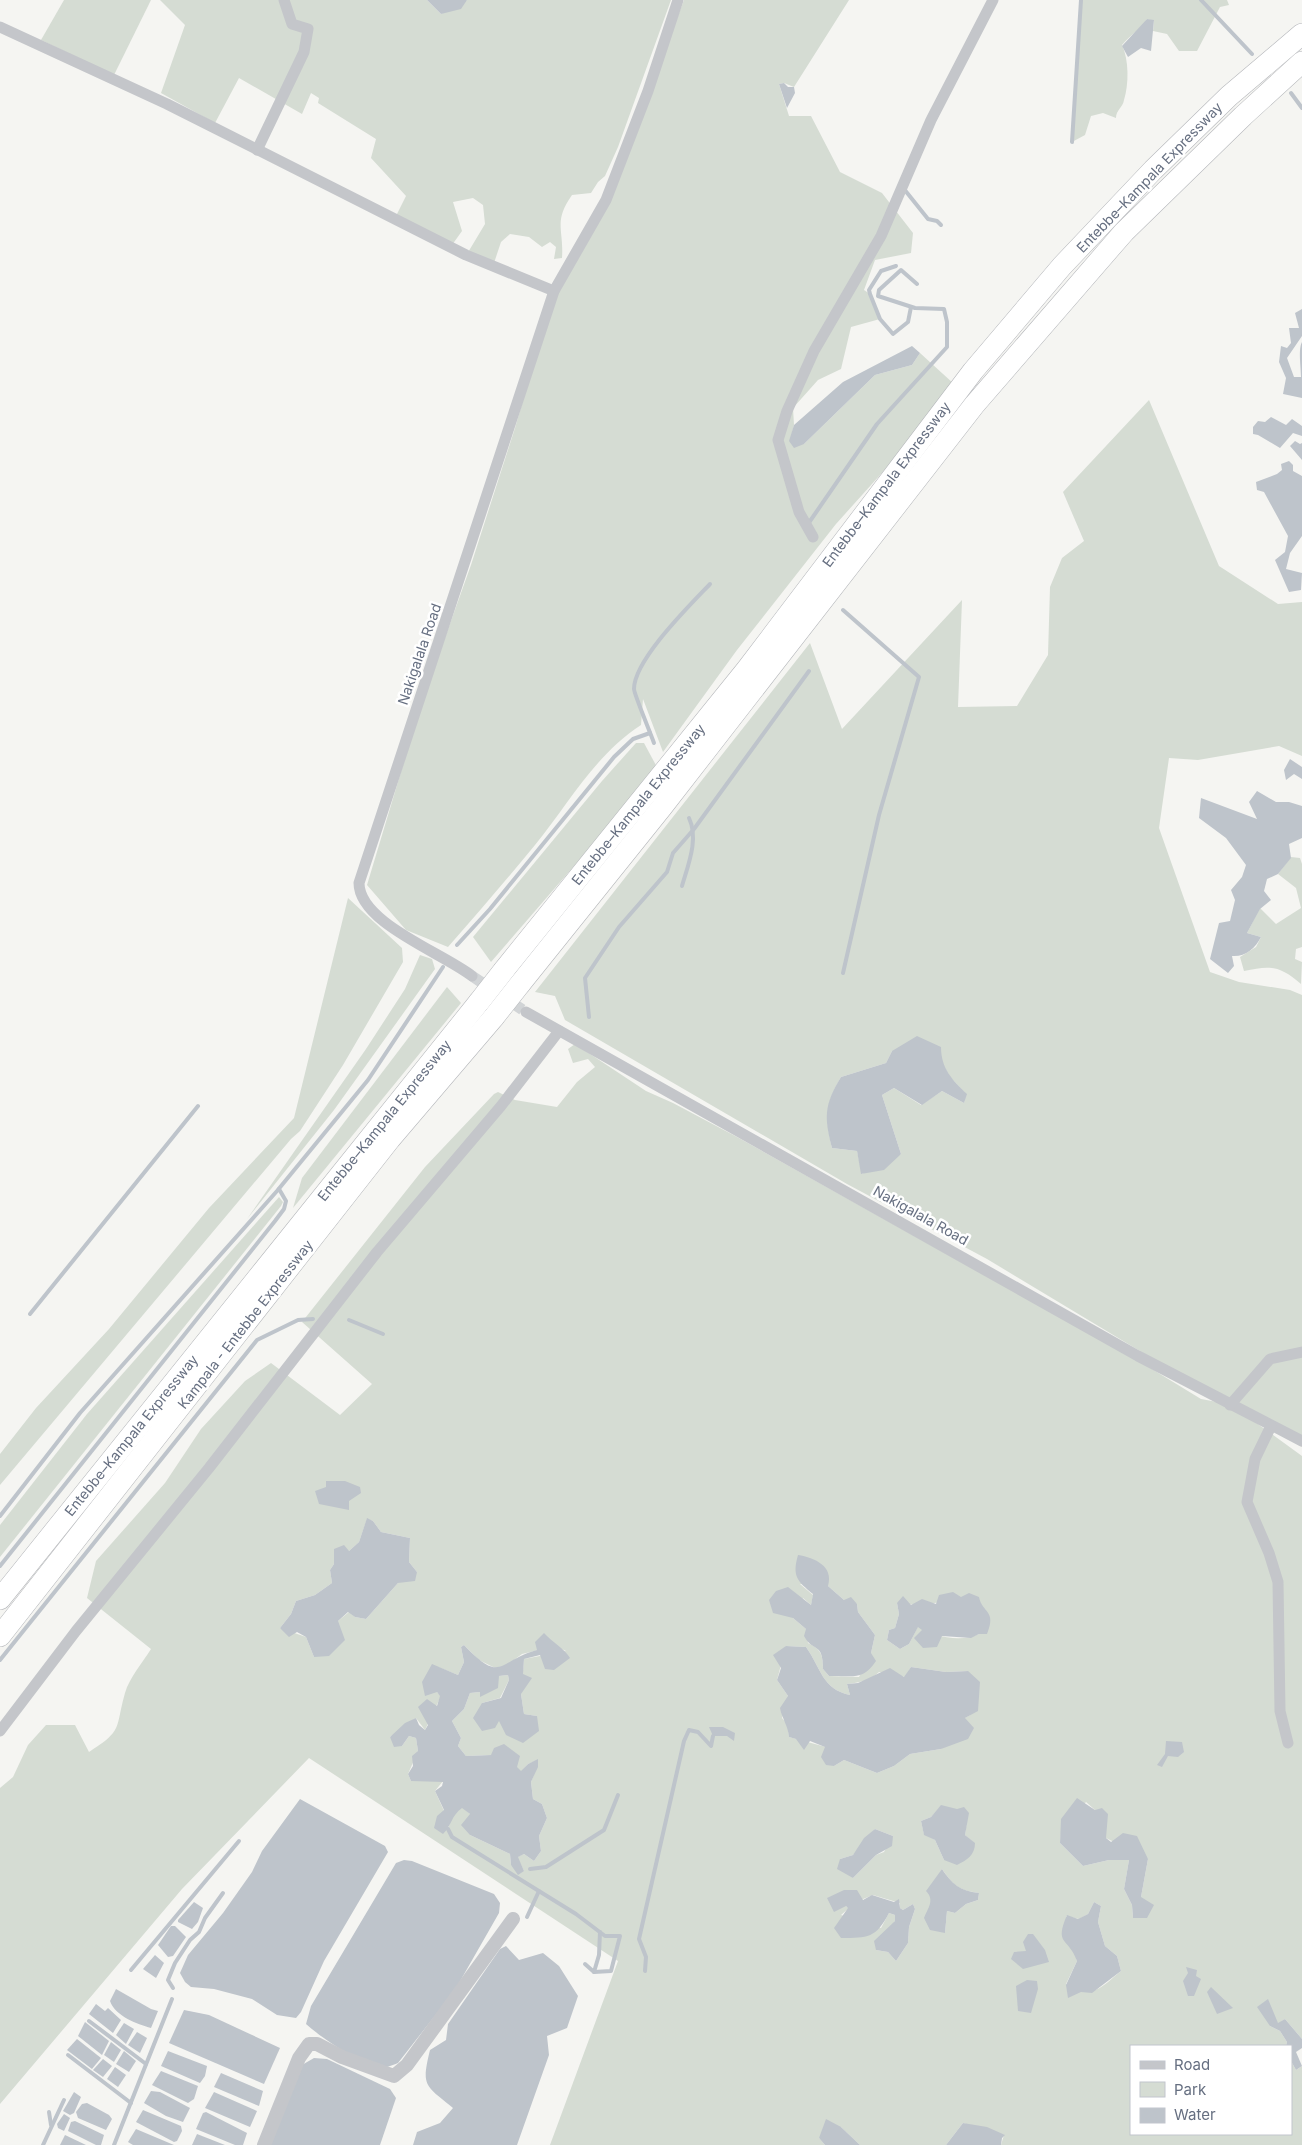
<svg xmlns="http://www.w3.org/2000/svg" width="1302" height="2145" font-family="Inter,sans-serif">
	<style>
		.green { fill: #d5dcd3; fill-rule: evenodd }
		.water { fill: #bec4cb }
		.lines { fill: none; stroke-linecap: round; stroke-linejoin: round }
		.stream { stroke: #bec4cb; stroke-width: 4 }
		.minor-tunnel { stroke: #d1d4d6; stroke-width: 11; stroke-dasharray: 11 5.5; stroke-linecap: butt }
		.motorway-casing { stroke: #b4b6ba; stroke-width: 22 }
		.minor { stroke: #c4c6ca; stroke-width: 11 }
		.tertiary { stroke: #c4c6ca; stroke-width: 14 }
		.motorway { stroke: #fff; stroke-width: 21 }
		.motorway-bridge-casing { stroke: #b4b6ba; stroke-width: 22; stroke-linecap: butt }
		.motorway-bridge { stroke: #fff; stroke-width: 21 }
		.labels { text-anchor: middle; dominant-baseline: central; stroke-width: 5; stroke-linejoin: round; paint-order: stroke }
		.street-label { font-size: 14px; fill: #666f81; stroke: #fff }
	</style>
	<rect width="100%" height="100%" fill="#f5f5f2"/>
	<g class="green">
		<polygon points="64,0 151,0 114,75 41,40"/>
		<path d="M160,0H427L441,14L467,0H671L618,147L605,176L598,182L591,193L572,195C553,222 564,229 562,258L554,259L556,247L550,242L542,247L529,237L510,234L501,242L494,263L467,254L485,224L483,205L473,198L453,202L462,231L452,245L395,218L406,196L371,158L376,139L318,103L319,98L311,93L302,114L239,78L215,123L161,93L185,25Z"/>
		<path d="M684,0H849L794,87L784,83L779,84L789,116H811L840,172L882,193L913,233L911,253L875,260L864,290L870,294L880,319L851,327L841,369L818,380L793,408L794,425L790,441L804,444L875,375L912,365L920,353L954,384L889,465L836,524L737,650L663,752L643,699L641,725C594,756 570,802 535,845C507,879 478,913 448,947L406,930L367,885L422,702L471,565L515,428L555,291L604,210Z"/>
		<path d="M1081,0H1227L1229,5L1220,7L1197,51H1179L1167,34L1153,31L1154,21L1147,19C1140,30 1130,35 1122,45C1129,60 1129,84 1124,100C1123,107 1116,110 1116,118L1103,113L1091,116L1085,135L1072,142Z"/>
		<path d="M1149,400L1219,566L1278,604L1302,602V756L1279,746L1198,760L1169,758L1159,828L1210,972L1239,982L1290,990L1302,995V1447L1237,1409L1302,1456V2039L1285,2019L1278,2024L1272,2013L1270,2026L1280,2031L1287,2042L1286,2046H1131V2134H1291V2061L1296,2070L1302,2066V2145H1001L1004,2135L963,2123L946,2145H860L841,2127L819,2138L825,2145H550L618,1961L309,1758L182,1889L0,2104V1788L13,1777L28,1745L46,1725H75L89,1752C124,1730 115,1728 125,1693C129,1678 143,1662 151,1649L87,1598L96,1561L165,1483L201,1429L245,1381L271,1363L340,1415L372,1384L302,1322L425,1167L494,1094L498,1092L515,1100L557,1107L577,1082L595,1067L588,1059L573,1063L568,1049L575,1044L646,1091L673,1103L737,1137L1142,1363L1201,1399L1228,1404L987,1259L847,1184L565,1020L555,996L535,992L810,643L842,729L962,600L958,707L1017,706L1048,655L1050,587L1062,558L1084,541L1063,492ZM892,1051L941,1061L950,1077L966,1094L964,1103L942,1091L921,1105L894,1088L882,1095L901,1154L862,1174L857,1151L832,1148C825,1118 825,1104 841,1077L886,1063ZM367,1519L373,1521L381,1532L410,1538L409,1562L417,1572L398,1583L366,1619L355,1617L349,1612L338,1621L314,1657L306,1637L280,1628L291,1614L296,1601L315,1595L332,1583L330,1570L334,1564V1549L349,1551L359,1542ZM800,1584L828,1586L844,1600L857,1604L858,1612L875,1635L871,1653L859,1677L829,1676L823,1669C823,1655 821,1649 808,1643L806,1629L793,1618L803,1598L811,1605L813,1595ZM961,1597L979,1634C964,1642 932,1638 918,1626L909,1644L900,1649L887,1640L889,1630L895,1628L899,1614L897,1603C920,1607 939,1603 961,1597ZM464,1645L479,1660L495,1668L507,1665L522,1654L555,1646L566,1651L524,1659L521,1694L524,1714L537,1716L498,1720L482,1703L500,1698L509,1680L508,1675L499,1676L480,1696V1692L470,1693L464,1709L452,1721L461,1738L458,1746L466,1756L491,1755L521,1772L528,1764L538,1760L537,1767L531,1782L533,1799L542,1804L547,1818L539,1836L541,1851L534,1861L524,1854L517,1857L524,1871L511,1865L510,1854L470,1835V1814L462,1807L452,1816L448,1829L444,1811L435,1791L443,1781H411L408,1774L418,1751L416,1738L409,1736L402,1746L390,1737L416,1718L425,1730L441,1696L437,1692L438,1667L458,1675L464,1662L461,1647ZM786,1646L806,1647C821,1668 822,1689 850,1695L847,1684C859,1683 871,1680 879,1672L905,1677L911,1667L946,1672L968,1671L970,1715L965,1718L941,1749L910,1754L894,1766L877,1773L844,1760L834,1766L826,1747L789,1737L788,1725L782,1718L788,1696L777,1680ZM1086,1802L1095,1810L1106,1838L1148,1859L1141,1897L1133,1918L1132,1905L1124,1889L1129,1860H1109L1083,1866L1060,1843L1061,1833ZM941,1806L968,1813L965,1835L974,1843L944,1860L935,1840L924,1834L921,1821L931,1817ZM875,1829L893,1836L884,1852L876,1855L853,1878L840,1859L853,1855ZM942,1869C954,1886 958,1890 979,1893L978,1900L966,1904L955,1913L947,1911L945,1933L930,1895ZM873,1895L900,1903V1908L903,1910L913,1904L915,1909L909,1927L908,1943L896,1961L888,1952L876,1950L895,1921V1915L889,1913L881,1928L841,1915L849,1908L846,1906ZM1094,1902L1101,1906L1098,1922L1105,1946L1117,1956L1121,1971C1099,1989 1094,1999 1066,1984L1077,1961L1066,1916L1079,1919L1088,1914Z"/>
		<polygon points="636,743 644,743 658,769 491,962 473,937 602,781"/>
		<path d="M1291,857L1300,858L1302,864V947L1296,949L1295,959L1302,962L1301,984C1280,966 1271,965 1244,971L1240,957L1256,947L1261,937L1247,933L1260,908L1276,924L1301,908L1296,888L1278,874Z"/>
		<polygon points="348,898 402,948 403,962 343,1065 300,1131 291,1139 0,1485 0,1454 36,1408 109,1329 209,1208 294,1118"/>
		<polygon points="420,955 432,959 435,969 334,1110 247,1219 366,1049 405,989"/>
		<polygon points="447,987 461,1003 293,1208 302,1178"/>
		<polygon points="279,1197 283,1202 281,1206 0,1557 0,1525 87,1414"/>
	</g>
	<g class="water">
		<polygon points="427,0 467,0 461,9 441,14"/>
		<polygon points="1147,19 1154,20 1151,51 1141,48 1128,57 1122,46"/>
		<polygon points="784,83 788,87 794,87 795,93 787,108 779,84"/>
		<path d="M1302,309V336L1287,358L1294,377H1301C1301,367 1298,349 1302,342V398L1283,394L1286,378L1279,362L1281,346L1287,348L1291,343L1289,328H1299L1295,313Z"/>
		<polygon points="912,346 920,353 912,365 875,375 804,444 794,448 789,441 794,425 843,382"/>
		<polygon points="1271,417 1286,425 1292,419 1302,426 1302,436 1293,433 1280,448 1258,435 1253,434 1253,427 1258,421 1265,422"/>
		<polygon points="1295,441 1300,444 1302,443 1302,460 1290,446"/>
		<polygon points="1289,461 1293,465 1293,471 1302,476 1302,536 1290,553 1286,569 1302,573 1301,590 1289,592 1275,560 1285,552 1288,536 1264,492 1257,490 1256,482 1277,474 1282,470 1281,464"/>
		<polygon points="1290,759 1302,767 1302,779 1294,774 1286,780 1284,770"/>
		<path d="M1257,791L1276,802H1289L1302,806V838L1289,844L1291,858L1278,874L1267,879L1264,891L1271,900L1260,909L1247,933L1261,937C1255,949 1245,957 1232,956L1234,966L1228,973L1210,959L1219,923L1230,921L1235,900L1231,890L1242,877L1246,865L1226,838L1199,818L1201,798L1257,819L1249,802Z"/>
		<path d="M917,1036L941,1047C941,1068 952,1080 967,1094L964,1103L942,1091L922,1105L894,1088L882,1095L901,1154L884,1170L861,1174L857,1151L832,1148C824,1117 824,1105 841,1077L886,1063L892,1051Z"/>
		<polygon points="326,1481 345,1481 360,1487 361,1493 349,1501 349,1510 319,1504 315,1491 326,1487"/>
		<polygon points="367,1518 373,1521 381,1532 410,1538 409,1562 417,1572 415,1581 398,1583 366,1619 355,1617 348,1612 338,1621 345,1640 329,1656 314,1657 306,1637 297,1632 289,1637 280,1628 291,1614 296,1601 315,1595 332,1583 330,1570 334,1564 334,1549 344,1545 349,1551 359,1542"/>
		<path d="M798,1555C815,1558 834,1566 828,1586L844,1600L851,1597L857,1604L858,1612L875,1635L871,1653L876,1661C862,1682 851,1675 829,1676L823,1669C823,1641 813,1653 804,1636L806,1629L793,1618L773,1613L769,1600L776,1591L788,1587L811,1605L813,1594C797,1581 792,1576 798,1555Z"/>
		<path d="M953,1592L961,1597L969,1593L979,1597C982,1613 997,1610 987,1634H979L971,1638L942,1636L937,1647L923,1648L914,1638L922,1630L918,1627L909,1644L900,1649L887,1640L889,1630L895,1628L899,1614L897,1603L903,1596L911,1605L922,1599L936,1604L939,1595Z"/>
		<path d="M544,1633C552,1642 565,1649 570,1658L554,1670L545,1669L540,1655L524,1659L523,1674L532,1678L521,1694L524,1714L537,1716L539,1731L523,1743L506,1735L499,1721L495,1728L482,1731L473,1718L482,1703L501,1698L509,1680L508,1675L499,1676L498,1688L480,1697V1692L470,1693L464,1709L452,1721L461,1738L458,1746L466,1756L491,1755L494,1748L504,1744L520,1756L517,1767L521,1771L528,1764L538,1759V1767L531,1782L533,1799L542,1804L547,1818L539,1836L541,1851L534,1861L524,1854L518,1857L524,1871L518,1875L511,1865L510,1854L470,1835L461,1825L470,1814L462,1808C451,1816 452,1825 443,1834L434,1828L437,1816L444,1810L435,1791L442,1786L443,1782L411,1781L408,1774L413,1766L412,1756L418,1751L416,1738L409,1736L402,1746L394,1747L390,1737L405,1723L416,1718L419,1725L425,1730L428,1725L418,1707L427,1699L437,1706L440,1696L437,1692L425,1696L422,1682L432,1664L458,1675L464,1662L461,1647L464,1645C502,1685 497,1661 537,1650L535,1642Z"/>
		<path d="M786,1646L806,1647C821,1668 822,1689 850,1695L847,1684L858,1683L890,1668L904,1677L911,1667L946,1672L968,1671L980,1682L978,1711L965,1718L974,1728L968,1739L941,1749L910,1754L894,1766L877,1773L844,1760L834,1766L826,1765L821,1757L825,1747L810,1741L804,1750L796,1739L789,1737C788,1725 782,1719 780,1708L788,1696L777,1680L781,1668L773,1655Z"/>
		<polygon points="709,1727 723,1727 735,1733 734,1741 727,1736 713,1736"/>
		<polygon points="1166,1741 1182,1742 1184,1752 1178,1757 1168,1756 1162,1767 1157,1765 1165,1754"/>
		<polygon points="1077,1798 1095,1810 1102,1808 1108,1814 1106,1838 1111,1842 1123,1833 1137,1836 1148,1859 1141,1897 1154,1905 1147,1918 1133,1918 1132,1905 1124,1889 1129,1860 1109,1860 1083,1866 1060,1843 1061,1819"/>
		<polygon points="300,1799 385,1846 388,1852 324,1961 301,2012 296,2018 277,2015 252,1999 214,1989 191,1987 185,1982 180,1973 188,1955 223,1913 252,1872 262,1851"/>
		<path d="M941,1805L957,1809L964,1807L969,1813L965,1835L975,1843C975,1855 967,1860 957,1865L944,1860L935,1840L924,1835L921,1821L931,1817Z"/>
		<polygon points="875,1829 893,1836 892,1846 876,1855 853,1878 837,1869 840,1859 853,1855 864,1838"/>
		<path d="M404,1860L412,1861L494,1894L500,1903L499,1913L455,1990L398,2063C395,2064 391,2066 387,2067C364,2068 323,2039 306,2024L311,2006L396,1863Z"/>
		<path d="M942,1869C952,1884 960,1891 979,1893L978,1900L966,1904L955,1913L947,1911L945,1933L930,1930L924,1918C928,1908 935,1900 926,1891Z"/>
		<path d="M844,1890H857L863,1900L872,1895L894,1902L899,1899L900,1908L903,1910L913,1904L915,1909L909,1927L908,1943L896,1961L888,1952L876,1950L874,1941L895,1921V1915L889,1913C876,1938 868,1938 841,1938L834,1928L848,1908L846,1906L834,1912L827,1898Z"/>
		<polygon points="194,1902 203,1908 198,1922 192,1929 178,1922 178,1920"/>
		<path d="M1094,1902L1101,1906L1098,1922L1105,1946L1117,1956L1121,1971L1092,1993L1081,1992L1068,1998L1066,1985L1077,1961C1068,1936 1054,1946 1067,1915L1078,1919L1088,1914Z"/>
		<polygon points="171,1926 175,1926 186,1937 173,1956 168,1957 158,1945"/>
		<polygon points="1028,1934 1033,1934 1045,1950 1049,1962 1023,1969 1011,1959 1014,1952 1026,1951 1023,1942"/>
		<path d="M506,1946L519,1960L543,1953L559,1966L578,1996L567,2028L547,2036L549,2055L517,2145H413L417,2132L440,2123L453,2108C425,2085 421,2087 430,2050L446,2040L448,2024L500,1949Z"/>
		<polygon points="155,1955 164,1963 156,1978 143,1969"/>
		<polygon points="1186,1967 1197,1970 1196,1976 1201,1979 1194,1996 1188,1996 1183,1981 1188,1973"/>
		<polygon points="1027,1980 1037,1981 1038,1989 1031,2013 1018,2011 1016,1986"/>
		<polygon points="1211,1987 1233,2008 1217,2014 1207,1992"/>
		<path d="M116,1989L151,2009L158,2011L151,2028C137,2024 115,2016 110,2001Z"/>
		<polygon points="1268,1999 1278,2023 1285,2019 1302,2039 1302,2048 1296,2052 1302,2066 1296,2070 1291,2061 1291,2046 1286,2046 1287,2042 1280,2031 1270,2026 1257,2007"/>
		<polygon points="96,2004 105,2011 108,2008 121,2020 113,2033 89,2014"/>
		<polygon points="184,2010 209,2015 280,2048 264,2084 169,2043"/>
		<polygon points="85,2022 109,2041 102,2055 78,2036"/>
		<polygon points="124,2023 134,2029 126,2044 116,2035"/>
		<polygon points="137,2032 147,2038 140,2053 128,2045"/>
		<polygon points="77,2039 101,2058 92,2069 67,2050"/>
		<polygon points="111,2042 121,2050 114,2062 104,2055"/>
		<polygon points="124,2051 136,2061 129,2072 116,2064"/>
		<polygon points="168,2051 207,2066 205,2076 200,2083 161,2066"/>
		<polygon points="314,2058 327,2059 390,2089 396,2098 380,2145 267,2145 302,2065"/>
		<polygon points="103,2059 112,2066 103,2077 93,2070"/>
		<polygon points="115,2067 126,2075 118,2087 107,2079"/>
		<polygon points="161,2071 198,2086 194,2099 188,2103 152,2085"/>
		<polygon points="221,2073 263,2091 259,2106 214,2087"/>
		<polygon points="151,2091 160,2092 190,2108 183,2122 166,2116 144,2103"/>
		<polygon points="74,2092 81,2097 74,2113 70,2115 63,2111"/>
		<polygon points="214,2092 257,2111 250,2127 205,2108"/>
		<polygon points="87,2103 109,2115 112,2119 106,2130 78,2118 76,2112 82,2104"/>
		<polygon points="143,2110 181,2126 182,2131 177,2141 174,2142 136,2122"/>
		<polygon points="206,2112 247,2133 243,2145 235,2145 196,2129 203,2113"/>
		<polygon points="64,2114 70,2118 64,2131 58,2128 57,2124"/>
		<polygon points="826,2119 841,2127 860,2145 825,2145 819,2138"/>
		<polygon points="75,2121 104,2135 101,2145 96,2145 68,2131 71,2122"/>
		<polygon points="963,2123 987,2127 1005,2135 1002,2138 1001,2145 946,2145"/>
		<polygon points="136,2129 174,2145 133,2145 128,2142"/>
		<polygon points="197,2134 225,2145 192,2145"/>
		<polygon points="65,2135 86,2145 60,2145"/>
	</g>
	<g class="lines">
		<g class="stream">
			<polyline points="1201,0 1252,54"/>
			<polyline points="1291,93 1302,108"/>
			<polyline points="1072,142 1081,0"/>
			<polyline points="904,189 928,219 937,221 941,225"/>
			<polyline points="896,266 881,271 869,290 870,294 880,319 893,334 908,322 911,307"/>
			<polyline points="808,524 877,424 947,347 947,322 944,309 915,308 878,296 879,290 901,270 917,284"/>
			<polyline points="843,610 919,677 879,815 843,973"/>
			<path d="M654,743C651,734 634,694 634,689C634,660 690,605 710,584"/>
			<path d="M682,886C688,865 699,839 689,818"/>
			<polyline points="457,945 490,909 614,757 633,739 650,733"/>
			<polyline points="589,1017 585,978 619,927 667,872 673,853 694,829 809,671"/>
			<polyline points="30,1314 198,1106"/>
			<polyline points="349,1320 383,1334"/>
			<polyline points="0,1516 80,1413 277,1191 368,1080 443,967"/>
			<polyline points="0,1566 275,1221 284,1209 286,1201 279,1189"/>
			<polyline points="0,1660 257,1340 298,1320 313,1319"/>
			<polyline points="448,1829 452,1837 576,1914 605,1936 620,1936 611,1971 594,1972"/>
			<polyline points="530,1869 546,1867 604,1830 618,1795"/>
			<polyline points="527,1917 539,1891"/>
			<polyline points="585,1964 594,1972 599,1955 600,1932"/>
			<polyline points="131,1970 239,1841"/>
			<polyline points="645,1971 646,1957 639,1939 684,1741 689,1730 698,1732 711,1746 713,1736"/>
			<polyline points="173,1988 168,1980 175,1963 190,1940 199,1932 205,1918 223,1893"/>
			<polyline points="89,2021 146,2064"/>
			<polyline points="68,2055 131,2103"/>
			<polyline points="49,2112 51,2125"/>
			<polyline points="43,2145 64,2100"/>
			<polyline points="114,2145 172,1999"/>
		</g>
		<polyline class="minor-tunnel" points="472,976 526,1012"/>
		<defs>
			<g id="motorway">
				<polyline points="504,970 747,669 973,371 1062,266 1153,170 1229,96 1302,34"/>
				<polyline points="520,984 662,807 975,404 1124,232 1243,116 1302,62"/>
				<polyline points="0,1599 479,1002"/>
				<polyline points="0,1636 390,1139 494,1017"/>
			</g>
		</defs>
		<use href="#motorway" class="motorway-casing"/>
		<g class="minor">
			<polyline points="0,27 167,104 466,255 554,291"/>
			<polyline points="257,150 304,52 308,29 292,24 284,0"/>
			<polyline points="813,537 799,512 778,440 787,411 814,351 881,236 931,120 993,0"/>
			<path d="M472,976C443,953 359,923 359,883L554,291L606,200L648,91L678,0"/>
			<polyline points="526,1012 1138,1356 1302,1441"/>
			<polyline points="1230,1405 1270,1359 1302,1352"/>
			<polyline points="1271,1426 1255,1459 1247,1502 1269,1553 1278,1582 1280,1711 1288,1743"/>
			<polyline points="0,1731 76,1631 209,1468 377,1252 501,1106 559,1031"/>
		</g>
		<polyline class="tertiary" points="264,2145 299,2058 309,2044 317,2044 342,2057 394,2076 407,2065 513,1919"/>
		<use href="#motorway" class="motorway"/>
		<defs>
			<g id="motorway-bridge">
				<polyline points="479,1002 504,970"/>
				<polyline points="494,1017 520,984"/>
			</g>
		</defs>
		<use href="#motorway-bridge" class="motorway-bridge-casing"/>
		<use href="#motorway-bridge" class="motorway-bridge"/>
	</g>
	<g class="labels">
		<g class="street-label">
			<text transform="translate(1149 177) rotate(-46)">Entebbe–Kampala Expressway</text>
			<text transform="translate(886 484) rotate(-53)">Entebbe–Kampala Expressway</text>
			<text transform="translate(419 654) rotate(-71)">Nakigalala Road</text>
			<text transform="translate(638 804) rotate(-51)">Entebbe–Kampala Expressway</text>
			<text transform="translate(384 1120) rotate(-51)">Entebbe–Kampala Expressway</text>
			<text transform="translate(921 1215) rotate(29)">Nakigalala Road</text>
			<text transform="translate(245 1324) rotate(-52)">Kampala - Entebbe Expressway</text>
			<text transform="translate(131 1435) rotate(-51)">Entebbe–Kampala Expressway</text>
		</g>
	</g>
	<rect x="1130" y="2045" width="162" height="90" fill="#ffffff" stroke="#c2c5cd"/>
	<rect x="1140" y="2061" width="25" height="8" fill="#c4c6ca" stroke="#c2c5cd"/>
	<text x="1174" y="2070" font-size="15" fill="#666f81">Road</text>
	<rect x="1140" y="2082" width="25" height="15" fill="#d5dcd3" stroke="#c2c5cd"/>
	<text x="1174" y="2095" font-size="15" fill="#666f81">Park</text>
	<rect x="1140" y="2108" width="25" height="15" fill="#bec4cb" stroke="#c2c5cd"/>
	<text x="1174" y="2120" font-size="15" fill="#666f81">Water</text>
</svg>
